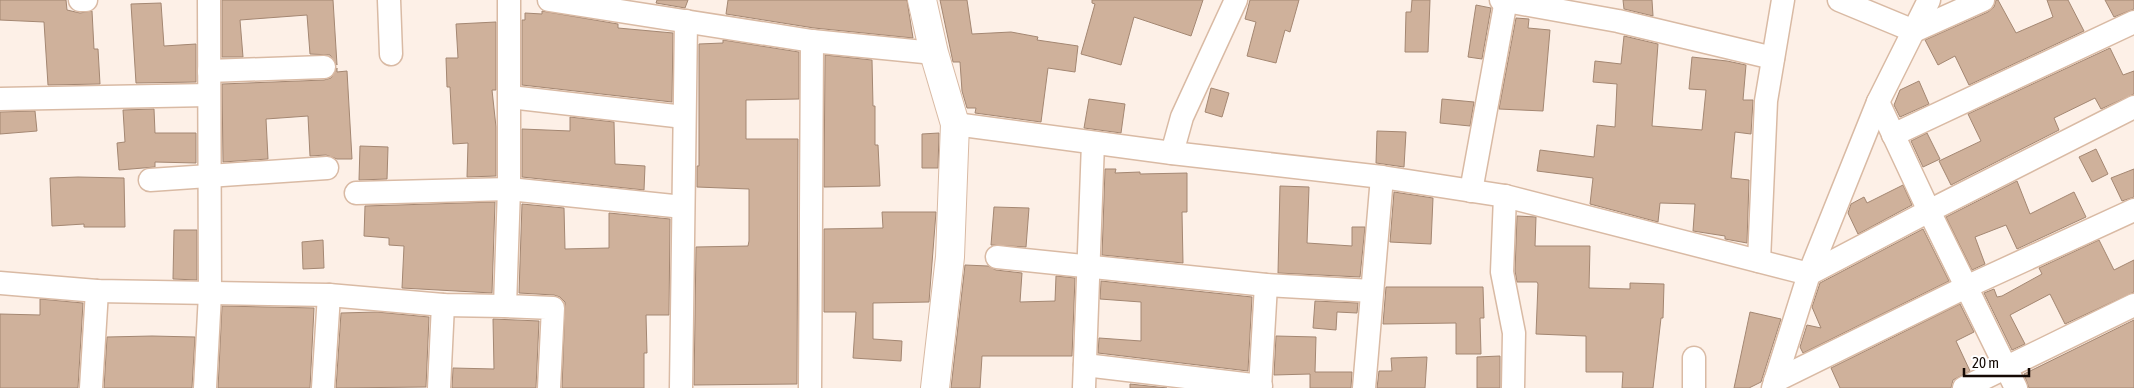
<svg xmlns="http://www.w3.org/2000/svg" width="2134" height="388" font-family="'Asap Condensed',sans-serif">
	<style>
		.building { fill: #cfb19b; stroke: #a48772 }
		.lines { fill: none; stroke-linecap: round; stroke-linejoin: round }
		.minor-casing { stroke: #d9baa4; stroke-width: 25 }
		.tertiary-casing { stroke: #d9baa4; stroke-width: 30 }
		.minor { stroke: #fff; stroke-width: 22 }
		.tertiary { stroke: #fff; stroke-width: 28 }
	</style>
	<rect width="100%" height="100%" fill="#fdf0e7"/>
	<g class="building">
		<polygon points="0,0 66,0 67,10 80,13 92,11 94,49 98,49 100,84 48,85 44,22 0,20"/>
		<polygon points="222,0 333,0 337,65 330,55 310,54 307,15 240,20 243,57 222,57"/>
		<polygon points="657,0 688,0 685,8 656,3"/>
		<polygon points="728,0 907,0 913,38 814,28 726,14"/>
		<polygon points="940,0 967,0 972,34 1011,32 1038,37 1037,40 1078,46 1075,72 1048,68 1041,122 975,113 976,108 967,108 962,91 960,62 953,62"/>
		<polygon points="1092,0 1203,0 1191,36 1134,17 1121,65 1081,54 1095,4 1092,3"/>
		<polygon points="1250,0 1299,0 1290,32 1285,30 1276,63 1247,56 1256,22 1245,19"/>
		<polygon points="1412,0 1430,0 1428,52 1405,52 1406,12 1411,12"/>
		<polygon points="1623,0 1652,0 1653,16 1624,9"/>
		<polygon points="1996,0 1998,0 2016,33 2053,17 2047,0 2068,0 2084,31 1969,85 1955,56 1938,65 1925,40 1988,12 1994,7"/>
		<polygon points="2105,0 2134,0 2134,9 2114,17"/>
		<polygon points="161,3 164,46 196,44 196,82 136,83 131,4"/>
		<polygon points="1476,5 1491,8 1482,59 1468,57"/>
		<polygon points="542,11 618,24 618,28 673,33 672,102 522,85 522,20 525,20 525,13 542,14"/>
		<polygon points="1516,18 1529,19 1528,28 1550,30 1543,111 1499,109"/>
		<polygon points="496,22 496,90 492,90 496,127 496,176 467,177 468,143 453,144 450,87 447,87 446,58 458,58 456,24"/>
		<polygon points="1624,36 1658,44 1652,126 1702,130 1706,90 1689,89 1692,57 1727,61 1746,65 1743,100 1753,100 1751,134 1735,132 1731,178 1749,180 1747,243 1725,239 1725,236 1693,231 1695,204 1660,203 1658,222 1590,204 1593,178 1537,171 1540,150 1594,157 1597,125 1615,127 1617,84 1593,82 1595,61 1621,64"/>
		<polygon points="723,40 799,52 799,99 746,100 746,139 798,139 797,384 694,385 696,247 748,246 749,241 749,189 697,187 697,166 699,166 699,44 723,43"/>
		<polygon points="2110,48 2123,75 2134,71 2134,94 2101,109 2095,98 2054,118 2059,130 1951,185 1939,161 1981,141 1968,114"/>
		<polygon points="825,55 872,60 873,106 875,106 875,145 878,145 880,186 824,187"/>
		<polygon points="337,68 337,72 347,71 352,159 337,159 326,155 310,156 308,116 266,119 268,159 223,162 222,84 324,80 331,78"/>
		<polygon points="1919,81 1929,104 1900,117 1894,105 1900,90"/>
		<polygon points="1211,88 1229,93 1222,117 1205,112"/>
		<polygon points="1089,99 1125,104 1121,133 1084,128"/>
		<polygon points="1442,99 1474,102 1470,126 1440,123"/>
		<polygon points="154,109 155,133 196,133 196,163 155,162 155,167 119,170 117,143 125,142 123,110"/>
		<polygon points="35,111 37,131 0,134 0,112"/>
		<polygon points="570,117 614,122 615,164 645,166 644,190 522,177 522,129 570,131"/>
		<polygon points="1377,131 1406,132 1404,167 1376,163"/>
		<polygon points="939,133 938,168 922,168 922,134"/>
		<polygon points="1927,133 1940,159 1923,167 1911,141"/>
		<polygon points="360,146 388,147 387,179 359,180"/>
		<polygon points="2096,149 2108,174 2092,182 2079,157"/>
		<polygon points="1105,169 1116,169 1115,173 1140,172 1140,174 1187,173 1187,212 1182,212 1183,263 1102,255"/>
		<polygon points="2134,169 2134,197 2122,201 2111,178"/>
		<polygon points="78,177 124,178 125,227 84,227 84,224 52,226 50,178"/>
		<polygon points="2017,181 2030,214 2074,192 2086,217 2017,249 2006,225 1975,237 1985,264 1972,270 1946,217"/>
		<polygon points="1903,185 1912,205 1858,234 1848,213 1851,204 1864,197 1867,203"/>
		<polygon points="1280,186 1309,187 1307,243 1352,246 1352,227 1365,227 1360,277 1278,273"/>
		<polygon points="1394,192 1433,198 1431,244 1390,242"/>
		<polygon points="495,202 492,293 402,288 404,246 389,245 389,238 364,236 365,206"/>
		<polygon points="522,204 564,208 565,249 609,248 609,213 670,219 669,315 646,315 647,353 644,353 644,388 562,388 565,302 560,297 554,295 519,293"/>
		<polygon points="994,207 1029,208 1026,247 991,245"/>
		<polygon points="882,212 936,212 929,302 873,303 873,339 902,341 901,361 853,358 856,312 824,312 824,229 883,228"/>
		<polygon points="1517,216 1536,217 1535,246 1590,246 1589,288 1630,289 1630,283 1664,284 1663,318 1661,318 1653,388 1622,388 1623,372 1586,372 1586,336 1536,334 1538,284 1537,282 1517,282 1515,271"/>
		<polygon points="1923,229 1949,281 1803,353 1800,347 1807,325 1821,328 1812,307 1820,283"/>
		<polygon points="174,230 197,230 197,280 173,279"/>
		<polygon points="323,240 324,268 303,269 302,242"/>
		<polygon points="2099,240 2114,270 2134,260 2134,292 2065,324 2050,294 2010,315 2025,344 2012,350 1984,293 1994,289 1997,297 2002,296 2042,274 2039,268"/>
		<polygon points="965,265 988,266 996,270 1022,273 1020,302 1055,301 1056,276 1075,278 1072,356 982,356 980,388 951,388"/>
		<polygon points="1101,281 1252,297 1248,371 1098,353 1099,338 1141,341 1141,302 1100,299"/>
		<polygon points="1386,287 1483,287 1484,318 1480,318 1481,354 1456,354 1456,323 1383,324"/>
		<polygon points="40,299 83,303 78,388 0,388 0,314 40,315"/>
		<polygon points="1315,301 1358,303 1357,313 1337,312 1336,330 1313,328"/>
		<polygon points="1960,304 1974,332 1956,341 1970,371 1953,380 1951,388 1840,388 1831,368"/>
		<polygon points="222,306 314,308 310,388 218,388"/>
		<polygon points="377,312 429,317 426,387 336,388 341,313"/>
		<polygon points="1750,312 1781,319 1761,382 1749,388 1734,388"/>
		<polygon points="493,319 539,321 536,388 452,388 453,368 494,369"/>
		<polygon points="2134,320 2134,388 2029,388 2024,374"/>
		<polygon points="152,336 195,337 192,388 104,388 107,337"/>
		<polygon points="1276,336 1316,337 1315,372 1352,372 1351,388 1310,388 1310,374 1274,375"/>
		<polygon points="1500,356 1500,388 1477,388 1477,357"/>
		<polygon points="1427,357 1425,388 1377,388 1379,371 1392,371 1391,358"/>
		<polygon points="1130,384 1167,388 1130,388"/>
	</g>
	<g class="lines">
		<defs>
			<g id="minor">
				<polyline points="80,0 86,0"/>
				<polyline points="389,0 391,54"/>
				<polyline points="509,0 509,189 505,306 553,308 549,388"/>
				<polyline points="549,0 812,41 934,53"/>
				<polyline points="1501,0 1618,21 1773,58"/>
				<polyline points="1839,0 1914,31 1983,0"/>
				<polyline points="209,71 324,67"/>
				<polyline points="510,97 684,117"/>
				<polyline points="0,99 209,95"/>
				<polyline points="955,124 1172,153 1382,177 1505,196 1809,274 1929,211 1878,102"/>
				<polyline points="1893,135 2134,22"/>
				<polyline points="1172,153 1182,117 1236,0"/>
				<polyline points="150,180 327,168"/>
				<polyline points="1471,191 1506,0"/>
				<polyline points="356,193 509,189 683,207"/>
				<polyline points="1505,196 1502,272 1514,333 1513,388"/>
				<polyline points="997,257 1266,285 1372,291"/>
				<polyline points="1759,261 1766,101 1783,0"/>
				<polyline points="0,283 97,291 329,295 443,305 505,306"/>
				<polyline points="1085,365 1261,386"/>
				<polyline points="1775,381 1966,287 2134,210"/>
				<polyline points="91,388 97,291"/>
				<polyline points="205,388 210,294 209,0"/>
				<polyline points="323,388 329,295"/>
				<polyline points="439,388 443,305"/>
				<polyline points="681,388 686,21"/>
				<polyline points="810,388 812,41"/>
				<polyline points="1084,388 1093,143"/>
				<polyline points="1260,388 1266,285"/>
				<polyline points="1364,388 1382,177"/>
				<polyline points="1694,388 1694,358"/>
				<polyline points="1773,388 1809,274 1878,102 1929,0"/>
				<polyline points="1964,388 2134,305"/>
				<polyline points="2016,388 1929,211 2134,107"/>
			</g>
			<polyline id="tertiary" points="922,0 934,53 955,124 950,257 935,388"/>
		</defs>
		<use href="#minor" class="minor-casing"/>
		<use href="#tertiary" class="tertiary-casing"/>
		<use href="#minor" class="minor"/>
		<use href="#tertiary" class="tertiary"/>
	</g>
	<path d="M1964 368v8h65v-8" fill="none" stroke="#150a04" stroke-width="2.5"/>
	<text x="1972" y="368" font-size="15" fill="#150a04" stroke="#ffffff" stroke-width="4" paint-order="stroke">20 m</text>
</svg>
